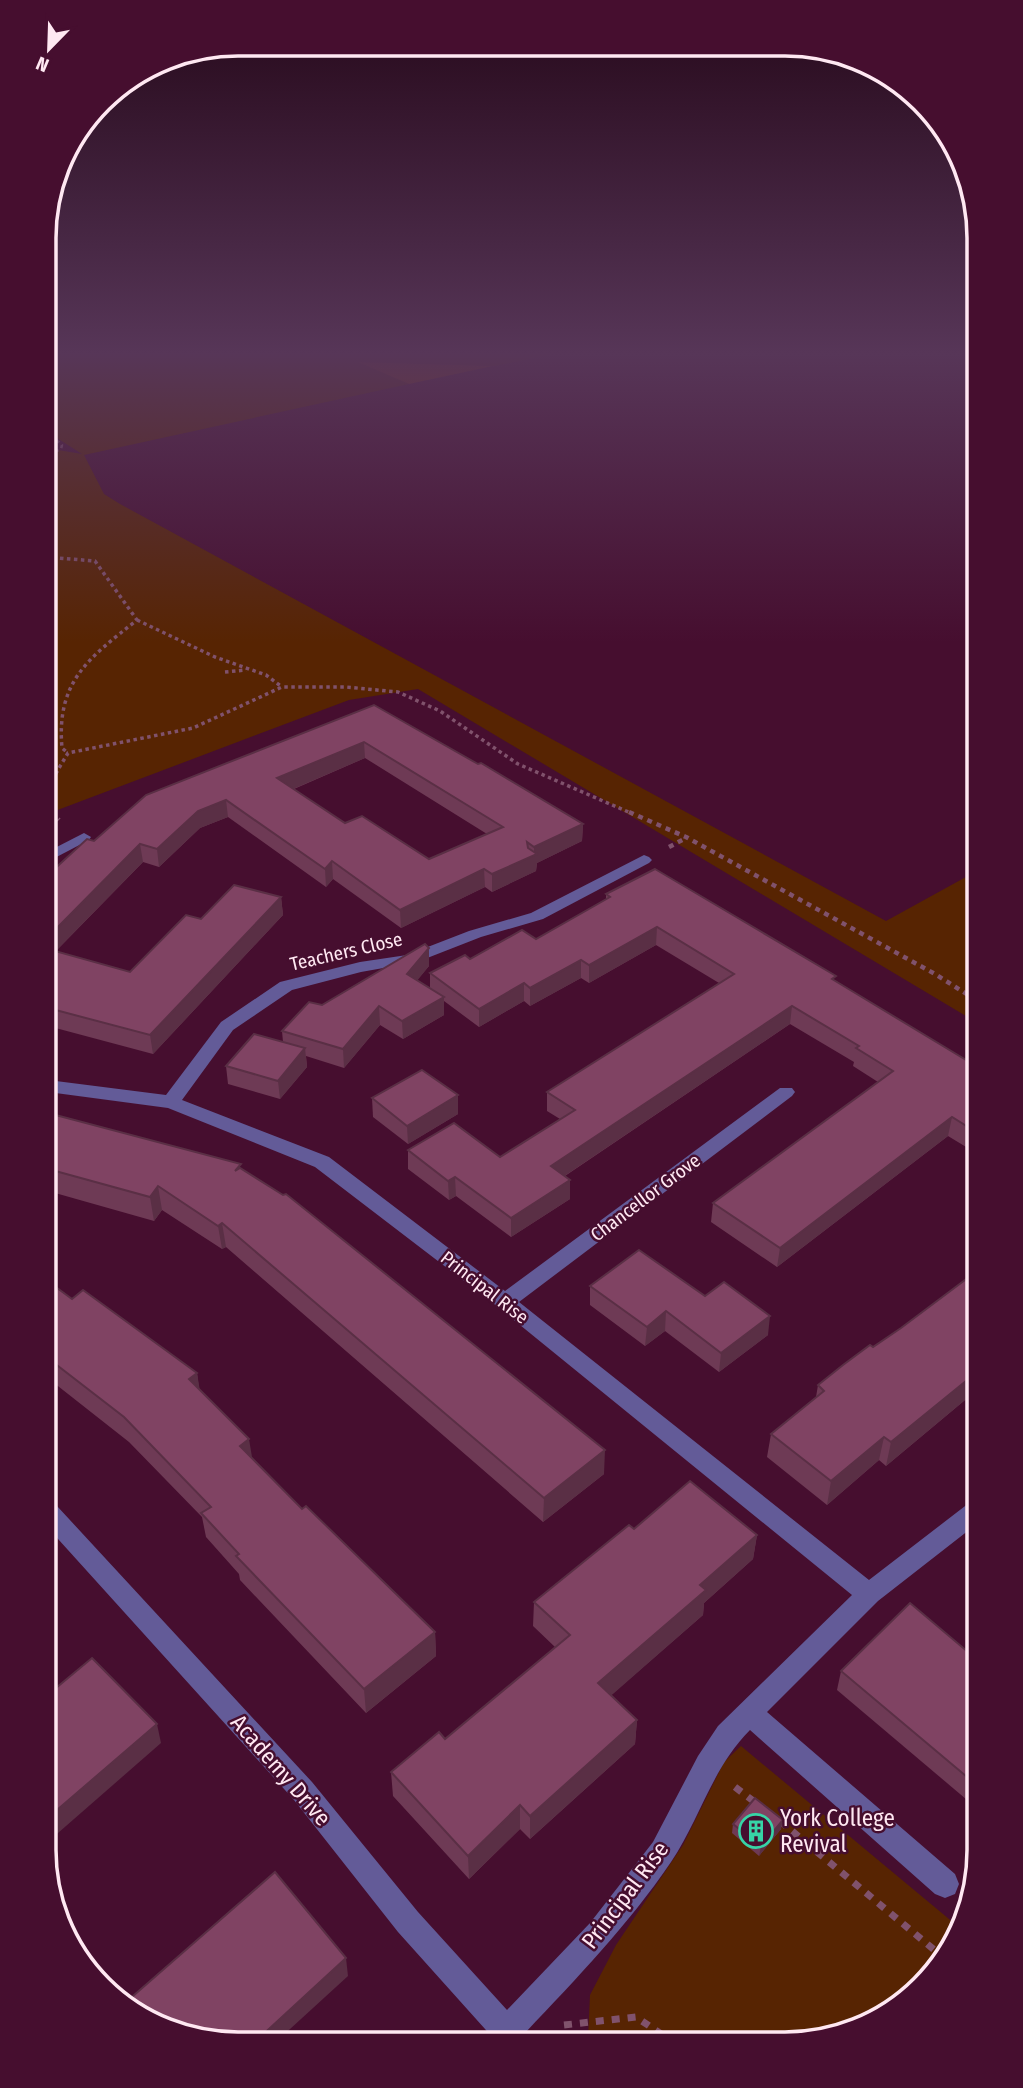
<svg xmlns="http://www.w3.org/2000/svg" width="1023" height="2088" font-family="'Fira Sans Condensed',sans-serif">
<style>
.green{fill:#572402}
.forest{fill:#853900}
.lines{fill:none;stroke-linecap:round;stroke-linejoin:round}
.path-far3{stroke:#80526c;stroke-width:2.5;stroke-dasharray:3.5 3.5;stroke-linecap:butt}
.path-far2{stroke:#80526c;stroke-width:3.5;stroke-dasharray:3.5 3.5;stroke-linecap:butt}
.path-far1{stroke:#80526c;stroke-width:4.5;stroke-dasharray:5 5;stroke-linecap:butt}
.path{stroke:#80526c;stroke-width:7;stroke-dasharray:8 8;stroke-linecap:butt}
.minor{fill:#635b98;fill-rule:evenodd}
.wall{fill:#6e3a55;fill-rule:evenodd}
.shaded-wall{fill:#5a2f45}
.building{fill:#804363;stroke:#5a2f45;stroke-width:2;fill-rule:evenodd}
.labels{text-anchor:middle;stroke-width:5;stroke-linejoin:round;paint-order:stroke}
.street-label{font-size:19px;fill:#ffe8f2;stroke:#460e2f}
.near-street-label{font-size:23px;fill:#ffe8f2;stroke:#460e2f}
.near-poi-label{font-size:23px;fill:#ffe8f2;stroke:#460e2f;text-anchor:start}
.rim{fill:none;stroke:#ffe8f2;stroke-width:3.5}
</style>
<rect width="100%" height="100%" fill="#460e2f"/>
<g class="green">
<polygon points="46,351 566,351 495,366 361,362 409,384 84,455 104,494 120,504 886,921 975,872 976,1022 418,689 349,700 47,814 46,448 82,454 46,431"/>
<polygon points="741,1746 961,1929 931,1978 836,2038 588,2039 590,1995 616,1945 683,1845 724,1762"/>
</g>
<polygon class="forest" points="358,362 493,366 409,384"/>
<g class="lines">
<polyline class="path-far3" points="46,431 62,445 61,449 46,456"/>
<g class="path-far2">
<path d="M46,557L95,561L137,620C89,658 56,681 62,748L68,753"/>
<polyline points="137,620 215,657 266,675 282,687"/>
<polyline points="225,672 246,670"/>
<path d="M53,814C41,792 57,772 68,753L193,728L282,687H346L398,692L440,711L518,764L633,814"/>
</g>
<g class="path-far1">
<polyline points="51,812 59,820"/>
<polyline points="629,812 686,837 935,974 976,1000"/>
<polyline points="669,847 686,838"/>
</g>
<g class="path">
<polyline points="735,1787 756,1803"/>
<polyline points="780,1821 944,1958"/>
<polyline points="564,2025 636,2017 667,2038"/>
</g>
<g class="minor">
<polygon points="84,833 91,837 89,840 47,862 47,852"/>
<path d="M644,855L649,857L652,860L649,863L543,919L481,937L417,962L361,972L292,990L233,1030L182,1100L329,1157L505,1291L780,1088H792L795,1092L792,1096L519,1302L869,1580L969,1503L977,1501L978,1523L878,1601L767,1712L955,1874L959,1884L955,1894L945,1898L935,1894L750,1730C712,1768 700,1819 671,1862C629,1924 577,1978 526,2032L529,2039H494L398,1932L294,1800L49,1529V1503L57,1506L312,1782L418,1912L507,2010L590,1923L653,1842L698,1756L718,1726L852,1595L498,1307L315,1167L168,1108L48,1092V1080L166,1095L221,1022L280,982L360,962L407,955L469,931L531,913Z"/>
</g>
</g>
<g class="wall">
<path d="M374,705L583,824L582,841L537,863L536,871L492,892L485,887L401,928L333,879L326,887L228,817L200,828L159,867L143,862L55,952L130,972L201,919L281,897L283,915L153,1054L48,1026L47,871L49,874L94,841ZM365,758L487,834L429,859L345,823L294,789Z"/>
<polygon points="606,894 836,981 976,1066 976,1153 948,1136 777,1267 711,1222 713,1203 878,1082 853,1066 854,1062 790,1024 565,1176 570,1180 570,1199 511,1237 456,1196 449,1200 408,1169 408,1150 500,1157 560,1119 547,1111 547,1092 719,983 656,945 589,983 581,978 530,1006 524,1001 479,1027 444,1001 444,1015 403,1039 380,1025 344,1068 306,1056 307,1067 280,1099 228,1084 226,1066 283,1042 282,1031 322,1005 429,948 429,966 417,980 430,988 430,973 470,959 536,939 606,899"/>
<polygon points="458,1095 458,1114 408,1144 373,1117 372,1098"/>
<polygon points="48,1113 241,1169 604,1474 543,1522 226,1247 222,1249 162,1210 154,1221 48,1191"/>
<polygon points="977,1271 977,1390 886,1466 879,1460 827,1505 767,1457 771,1434 816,1397 818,1385 901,1328"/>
<polygon points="49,1282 72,1299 197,1373 199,1389 252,1458 302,1509 435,1632 436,1656 366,1713 240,1580 239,1574 206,1537 202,1517 129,1442 49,1379"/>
<polygon points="590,1286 705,1296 768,1335 719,1372 665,1331 645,1346 590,1305"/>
<polygon points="634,1529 757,1535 753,1559 704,1603 703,1615 611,1695 637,1720 635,1744 530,1839 520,1829 469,1879 393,1796 391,1772 445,1739 555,1647 533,1626 534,1602"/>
<polygon points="978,1657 979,1799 973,1805 837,1690 841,1671"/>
<polygon points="733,1824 781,1829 759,1856 732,1833"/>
</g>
<g class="shaded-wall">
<polygon points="364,742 365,758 279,795 277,778"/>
<polygon points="226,800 228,817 200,828 159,867 157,849 198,811"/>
<polygon points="583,824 582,841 537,863 536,871 492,892 492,874 534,855 534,847"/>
<polygon points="140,844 143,862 48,959 48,937"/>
<polygon points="332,861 333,879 326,887 325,869"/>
<polygon points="484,869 485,887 401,928 400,910"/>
<polygon points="281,897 283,915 153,1054 150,1035"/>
<polygon points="657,927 656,945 589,983 589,965"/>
<polygon points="429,948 429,966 408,992 407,974"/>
<polygon points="581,960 581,978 530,1006 530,988"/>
<polygon points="524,983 524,1001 479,1027 479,1009"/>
<polygon points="444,997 444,1015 403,1039 402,1021"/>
<polygon points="379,1006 380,1025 344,1068 343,1049"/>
<polygon points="792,1006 790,1024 551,1185 551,1166"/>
<polygon points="305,1048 307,1067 280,1099 278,1081"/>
<polygon points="458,1095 458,1114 408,1144 407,1126"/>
<polygon points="952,1117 948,1136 777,1267 780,1248"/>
<polygon points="455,1177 456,1196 449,1200 448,1181"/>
<polygon points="570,1180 570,1199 511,1237 511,1218"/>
<polygon points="158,1186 162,1210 154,1221 150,1197"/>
<polygon points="222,1223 226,1247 222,1249 218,1226"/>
<polygon points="666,1311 665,1331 645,1346 647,1327"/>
<polygon points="770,1316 768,1335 719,1372 721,1353"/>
<polygon points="977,1372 977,1390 886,1466 891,1442"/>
<polygon points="197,1373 201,1397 189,1379"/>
<polygon points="884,1437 879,1460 827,1505 831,1481"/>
<polygon points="249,1439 253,1463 240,1446"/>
<polygon points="605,1450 604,1474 543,1522 544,1498"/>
<polygon points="757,1535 753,1559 704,1603 703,1615 597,1708 598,1683 700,1585"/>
<polygon points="435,1632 436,1656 366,1713 364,1689"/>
<polygon points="637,1720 635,1744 530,1839 530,1816"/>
<polygon points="157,1724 161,1743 50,1840 50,1816"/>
<polygon points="979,1787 979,1799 973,1805"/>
<polygon points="520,1805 520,1829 469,1879 468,1856"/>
<polygon points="783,1820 781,1829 759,1856 761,1846"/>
<polygon points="346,1958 348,1976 278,2040 257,2040"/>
</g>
<g class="building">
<path d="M374,705L478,764L481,763L583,824L534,847L527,842L528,848L537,854L492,874L484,869L400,910L332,861L325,869L226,800L198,811L157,849L140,844L48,937L47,871L49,874L87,839L94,841L146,795ZM364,742L503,827L429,859L362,816L345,823L277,778Z"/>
<polygon points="655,869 836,976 832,979 976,1066 976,1132 952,1117 780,1248 713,1203 893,1071 856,1048 859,1046 792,1006 551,1166 570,1180 511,1218 455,1177 448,1181 408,1150 454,1123 500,1157 575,1110 547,1092 734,974 657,927 589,965 581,960 530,988 524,983 479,1009 430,973 465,955 470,959 522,930 536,939 610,897 606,894"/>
<polygon points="234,885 281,897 150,1035 48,1008 48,949 130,972 186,915 201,919"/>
<polygon points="425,944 429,948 407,974 444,997 402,1021 379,1006 343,1049 282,1031 309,1002 322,1005"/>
<polygon points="254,1034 305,1048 278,1081 226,1066"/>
<polygon points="422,1070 458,1095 407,1126 372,1098"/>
<polygon points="48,1113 241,1164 235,1171 240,1168 283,1195 286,1194 605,1450 544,1498 222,1223 218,1226 158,1186 150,1197 48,1169"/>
<polygon points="639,1250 705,1296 724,1282 770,1316 721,1353 666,1311 647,1327 590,1286"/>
<polygon points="977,1271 977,1372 891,1442 884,1437 831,1481 771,1434 824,1391 818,1385 843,1365 870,1345 873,1347 901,1328"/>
<polygon points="49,1282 72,1299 83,1290 197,1373 189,1379 249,1439 240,1446 302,1509 306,1506 435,1632 364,1689 236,1556 239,1554 201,1513 211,1507 124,1417 49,1359"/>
<polygon points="690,1481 757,1535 700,1585 706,1590 598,1683 637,1720 530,1816 520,1805 468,1856 391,1772 439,1732 445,1739 570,1635 534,1602 629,1525 634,1529"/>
<polygon points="910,1603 975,1658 977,1656 978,1657 979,1787 841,1671"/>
<polygon points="92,1658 157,1724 50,1816 50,1693"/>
<polygon points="755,1798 783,1820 761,1846 733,1824"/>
<polygon points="275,1872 346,1958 257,2040 201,2041 125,2003"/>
</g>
<linearGradient id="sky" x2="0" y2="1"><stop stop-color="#26081a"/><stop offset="0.55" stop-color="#573658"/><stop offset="1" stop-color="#573658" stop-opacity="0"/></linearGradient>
<rect width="1023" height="643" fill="url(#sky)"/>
<defs>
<g id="building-ring" transform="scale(1.75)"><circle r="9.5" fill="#460e2f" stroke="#37d4a6" stroke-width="1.5"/><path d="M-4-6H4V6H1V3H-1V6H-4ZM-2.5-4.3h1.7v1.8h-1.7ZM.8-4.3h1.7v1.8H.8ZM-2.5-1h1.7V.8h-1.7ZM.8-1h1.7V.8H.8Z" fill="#37d4a6"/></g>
</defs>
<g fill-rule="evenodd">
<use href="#building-ring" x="756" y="1831"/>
</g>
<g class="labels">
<g class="street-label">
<text transform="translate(346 951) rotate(-13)" y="7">Teachers Close</text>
<text transform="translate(645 1197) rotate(-37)" y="7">Chancellor Grove</text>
<text transform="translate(485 1287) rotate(38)" y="7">Principal Rise</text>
</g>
<g class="near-street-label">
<text transform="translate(281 1770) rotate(49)" y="8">Academy Drive</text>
<text transform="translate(625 1895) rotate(-53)" y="8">Principal Rise</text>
</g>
<g class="near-poi-label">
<text x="780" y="1826">York College<tspan x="780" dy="26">Revival</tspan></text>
</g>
</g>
<path d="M0 0H1023V2088H0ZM238 56H785A182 182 0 0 1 967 238V1850A182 182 0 0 1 785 2032H238A182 182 0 0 1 56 1850V238A182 182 0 0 1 238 56Z" fill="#460e2f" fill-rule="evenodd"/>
<path class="rim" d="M238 56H785A182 182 0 0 1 967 238V1850A182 182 0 0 1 785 2032H238A182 182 0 0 1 56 1850V238A182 182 0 0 1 238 56Z"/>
<g transform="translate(49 49) rotate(203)" stroke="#460e2f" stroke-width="5" paint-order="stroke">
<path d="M0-5L12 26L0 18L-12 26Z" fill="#ffe8f2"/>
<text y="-10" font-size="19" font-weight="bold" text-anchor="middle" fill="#ffe8f2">N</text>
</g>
</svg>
